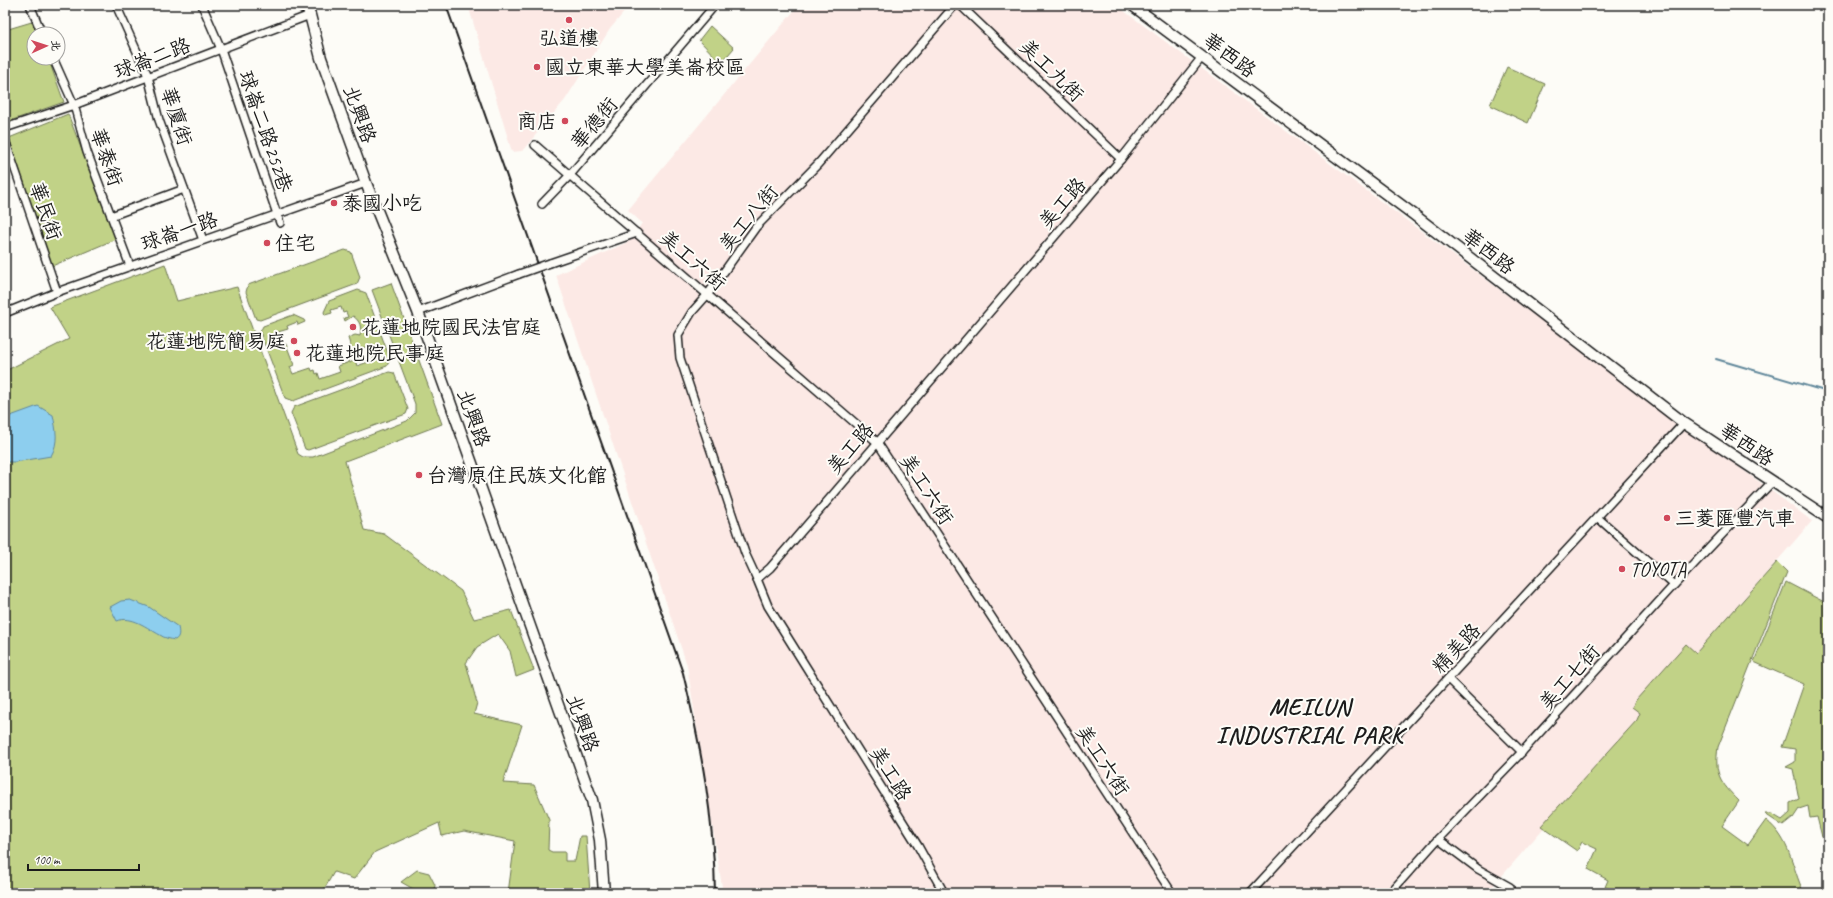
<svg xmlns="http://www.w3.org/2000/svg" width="1833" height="898" font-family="Caveat,'LXGW WenKai TC',sans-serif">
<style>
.built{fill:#fce9e5}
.green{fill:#c1d287;stroke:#6e7752}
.water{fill:#8dceee;stroke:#60879a}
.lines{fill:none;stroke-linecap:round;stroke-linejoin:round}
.stream{stroke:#60879a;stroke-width:2}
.street-casing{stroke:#1c1c1c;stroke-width:10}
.secondary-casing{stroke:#1c1c1c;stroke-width:13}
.street{stroke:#fdfcf7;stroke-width:7}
.secondary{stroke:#fdfcf7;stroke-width:10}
.rail{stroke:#1c1c1c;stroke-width:2}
.street-bridge-casing{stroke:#1c1c1c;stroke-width:10;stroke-linecap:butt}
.street-bridge{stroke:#fdfcf7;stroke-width:7}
.poi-dot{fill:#d1495b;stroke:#fdfcf7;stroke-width:1.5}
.labels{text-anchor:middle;stroke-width:4;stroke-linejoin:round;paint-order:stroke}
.poi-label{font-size:20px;fill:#1c1c1c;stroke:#fdfcf7;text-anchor:start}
.street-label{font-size:20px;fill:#1c1c1c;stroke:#fdfcf7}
.district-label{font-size:24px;font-weight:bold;letter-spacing:1px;fill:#1c1c1c;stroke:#fdfcf7}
</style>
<rect width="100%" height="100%" fill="#fdfcf7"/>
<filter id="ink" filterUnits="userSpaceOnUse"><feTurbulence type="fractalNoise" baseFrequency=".025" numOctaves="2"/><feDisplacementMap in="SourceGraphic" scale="8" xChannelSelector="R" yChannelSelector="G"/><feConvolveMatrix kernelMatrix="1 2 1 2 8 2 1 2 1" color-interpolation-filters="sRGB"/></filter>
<g filter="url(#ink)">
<g class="built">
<polygon points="468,5 630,5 610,29 565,100 522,151 512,152"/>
<polygon points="799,5 1116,5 1812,521 1487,893 723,893 687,665 556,275 630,241 642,223 628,210"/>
</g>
<g class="green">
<polygon points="35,21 40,34 34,34 34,58 48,58 64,102 7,122 5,117 5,30"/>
<polygon points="710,26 734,48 721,63 699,40"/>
<polygon points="1507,67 1545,84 1528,123 1490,105"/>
<polygon points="68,114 116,239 52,266 9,138"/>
<polygon points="345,250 351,252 360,277 357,284 260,320 256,319 246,292 248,285"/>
<polygon points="165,264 177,301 237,287 298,454 303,457 313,457 407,421 415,413 415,404 372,290 391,283 442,424 345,461 364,530 384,534 461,591 474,619 511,610 534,670 516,677 510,651 498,634 477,647 466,663 477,703 474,714 522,725 503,783 534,785 549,820 548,850 552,852 565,852 565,861 575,861 580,836 586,836 590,893 508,893 515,841 464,831 442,836 439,823 375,852 354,879 334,872 322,893 5,893 5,371 69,339 50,307"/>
<path d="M358,290L366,293L390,359L387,366L293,401L285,398L260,332L263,326L293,315L304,320L305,322L298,325L297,322L287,326L288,329L278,332L282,345L286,344L294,365L290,367L293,374L311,368L312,371L315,370L316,374L318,373L320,379L340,372L338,366L347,363L349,360L350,363L355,360L357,366L374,360L369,346L352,351L348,338L355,335L360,336C362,327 360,321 353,316L345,321L344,318L348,317L346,312L343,313L341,307L331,310L332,313L325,315L324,312L329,301Z"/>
<polygon points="389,372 394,373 408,409 406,414 308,450 305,449 291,413 294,407"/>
<path d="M1777,562L1787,572L1718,747C1714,774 1720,782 1739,801L1722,826L1748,845L1766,820C1791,840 1791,866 1804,893H1620L1605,887L1608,880L1588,869L1597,849L1582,842L1577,851L1541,826L1637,720L1640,713L1632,707L1636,700L1686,644L1696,653Z"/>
<polygon points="1786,582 1828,604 1828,849 1827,844 1824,845 1817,817 1810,818 1808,806 1799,809 1793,818 1783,826 1765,814 1772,814 1782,820 1790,813 1790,803 1799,799 1793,769 1786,767 1795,762 1795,749 1782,747 1804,684 1754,662"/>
<polygon points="417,870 429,873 435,885 434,893 414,893 415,890 401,882"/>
</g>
<g class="water">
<path d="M38,406L53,415C56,430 59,442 51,456L15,462H6L5,418Z"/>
<path d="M130,600L149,607L178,627C179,632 180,637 175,640C170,639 164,638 160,635C147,628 132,615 117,621L110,607L121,601Z"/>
</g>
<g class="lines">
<g class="stream">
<polyline points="312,9 322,5"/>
<polyline points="1716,359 1828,392"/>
</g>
<g class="street-casing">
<g id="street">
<polyline points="30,5 42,34"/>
<polyline points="116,5 148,76 159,120 203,240"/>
<polyline points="202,5 221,49 280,223"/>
<polyline points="960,5 1121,159"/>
<polyline points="53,58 74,105 87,152 130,266"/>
<polyline points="5,128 74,105 310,15"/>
<polyline points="5,140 57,292"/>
<polyline points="535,145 877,442 1172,893"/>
<polyline points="542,204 570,175 715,5"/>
<polyline points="111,216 184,189"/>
<polyline points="550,263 637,233"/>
<polyline points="418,312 519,274"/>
<polyline points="5,313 57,292 366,183"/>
<polyline points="1597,517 1674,585"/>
<polyline points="757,579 745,553 680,358 678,335 692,312 708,294 756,227 818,164 955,5"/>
<polyline points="1448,679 1522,752"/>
<polyline points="1438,839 1478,869 1510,887"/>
<polyline points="944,893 918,846 768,606 757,579 770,568 1121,159 1202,57"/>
<polyline points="1250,893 1684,423"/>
<polyline points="1390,893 1438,839 1522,752 1674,585 1772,482"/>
</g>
</g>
<g class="secondary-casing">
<g id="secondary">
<polyline points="306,5 310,15 321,58 366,183 418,312 592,800 600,840 604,893"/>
<polyline points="1132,5 1413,214 1684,423 1828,518"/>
</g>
</g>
<use href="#street" class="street"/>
<use href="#secondary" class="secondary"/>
<path class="rail" d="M446,5L683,673C701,747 714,816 715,893"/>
<g class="street-bridge-casing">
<polyline id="street-bridge" points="519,274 550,263"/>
</g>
<use href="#street-bridge" class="street-bridge"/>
</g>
</g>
<g class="poi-dot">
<circle cx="569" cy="20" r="4"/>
<circle cx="537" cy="67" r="4"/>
<circle cx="565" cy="121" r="4"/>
<circle cx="334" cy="203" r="4"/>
<circle cx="267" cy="243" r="4"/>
<circle cx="353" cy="327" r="4"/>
<circle cx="294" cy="341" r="4"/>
<circle cx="297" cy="353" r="4"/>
<circle cx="419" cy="475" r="4"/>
<circle cx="1667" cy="518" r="4"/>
<circle cx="1622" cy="569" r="4"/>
</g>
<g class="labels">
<g class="poi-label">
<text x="569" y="45" text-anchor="middle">弘道樓</text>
<text x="545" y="74">國立東華大學美崙校區</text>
<text x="557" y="128" text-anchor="end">商店</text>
<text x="342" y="210">泰國小吃</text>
<text x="275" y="250">住宅</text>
<text x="361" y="334">花蓮地院國民法官庭</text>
<text x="286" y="348" text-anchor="end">花蓮地院簡易庭</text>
<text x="305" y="360">花蓮地院民事庭</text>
<text x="427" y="482">台灣原住民族文化館</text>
<text x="1675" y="525">三菱匯豐汽車</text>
<text x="1630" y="576">TOYOTA</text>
</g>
<g class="street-label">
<text transform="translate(1230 55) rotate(37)" y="7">華西路</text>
<text transform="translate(152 58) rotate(-21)" y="7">球崙二路</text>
<text transform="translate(1052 70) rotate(44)" y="7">美工九街</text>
<text transform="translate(360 114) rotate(70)" y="7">北興路</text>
<text transform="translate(177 116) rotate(72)" y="7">華廈街</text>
<text transform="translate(594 123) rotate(-50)" y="7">華德街</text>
<text transform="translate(266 131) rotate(71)" y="7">球崙二路252巷</text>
<text transform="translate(107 157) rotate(71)" y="7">華泰街</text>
<text transform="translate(1062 203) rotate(-49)" y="7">美工路</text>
<text transform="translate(46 211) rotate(71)" y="7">華民街</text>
<text transform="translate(748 218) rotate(-50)" y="7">美工八街</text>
<text transform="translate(179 231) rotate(-19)" y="7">球崙一路</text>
<text transform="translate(1489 251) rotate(38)" y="7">華西路</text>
<text transform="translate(693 260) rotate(41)" y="7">美工六街</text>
<text transform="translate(474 418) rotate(70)" y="7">北興路</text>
<text transform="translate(1747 444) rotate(34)" y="7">華西路</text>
<text transform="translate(850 448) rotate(-49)" y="7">美工路</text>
<text transform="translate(927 489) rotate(57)" y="7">美工六街</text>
<text transform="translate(1456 648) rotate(-47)" y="7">精美路</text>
<text transform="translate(1569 677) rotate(-48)" y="7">美工七街</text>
<text transform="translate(583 723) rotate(70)" y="7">北興路</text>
<text transform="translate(1103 760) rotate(57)" y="7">美工六街</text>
<text transform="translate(891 773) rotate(58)" y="7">美工路</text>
</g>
<g class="district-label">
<text x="1310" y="715">MEILUN<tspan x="1310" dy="28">INDUSTRIAL PARK</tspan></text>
</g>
</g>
<rect width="1833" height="898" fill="none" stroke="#fdfcf7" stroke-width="20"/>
<rect x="10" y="10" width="1813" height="878" fill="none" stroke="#1c1c1c" stroke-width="1.5" filter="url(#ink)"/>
<g transform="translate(46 46) rotate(87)"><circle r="19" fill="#fdfcf7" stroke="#a3a29f"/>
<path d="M0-3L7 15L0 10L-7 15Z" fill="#d1495b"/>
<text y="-6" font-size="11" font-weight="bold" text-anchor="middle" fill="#1c1c1c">北</text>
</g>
<path d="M28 864v6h111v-6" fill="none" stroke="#1c1c1c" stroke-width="2"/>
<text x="34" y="864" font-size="12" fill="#1c1c1c" stroke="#fdfcf7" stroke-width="3" paint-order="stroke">100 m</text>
</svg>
